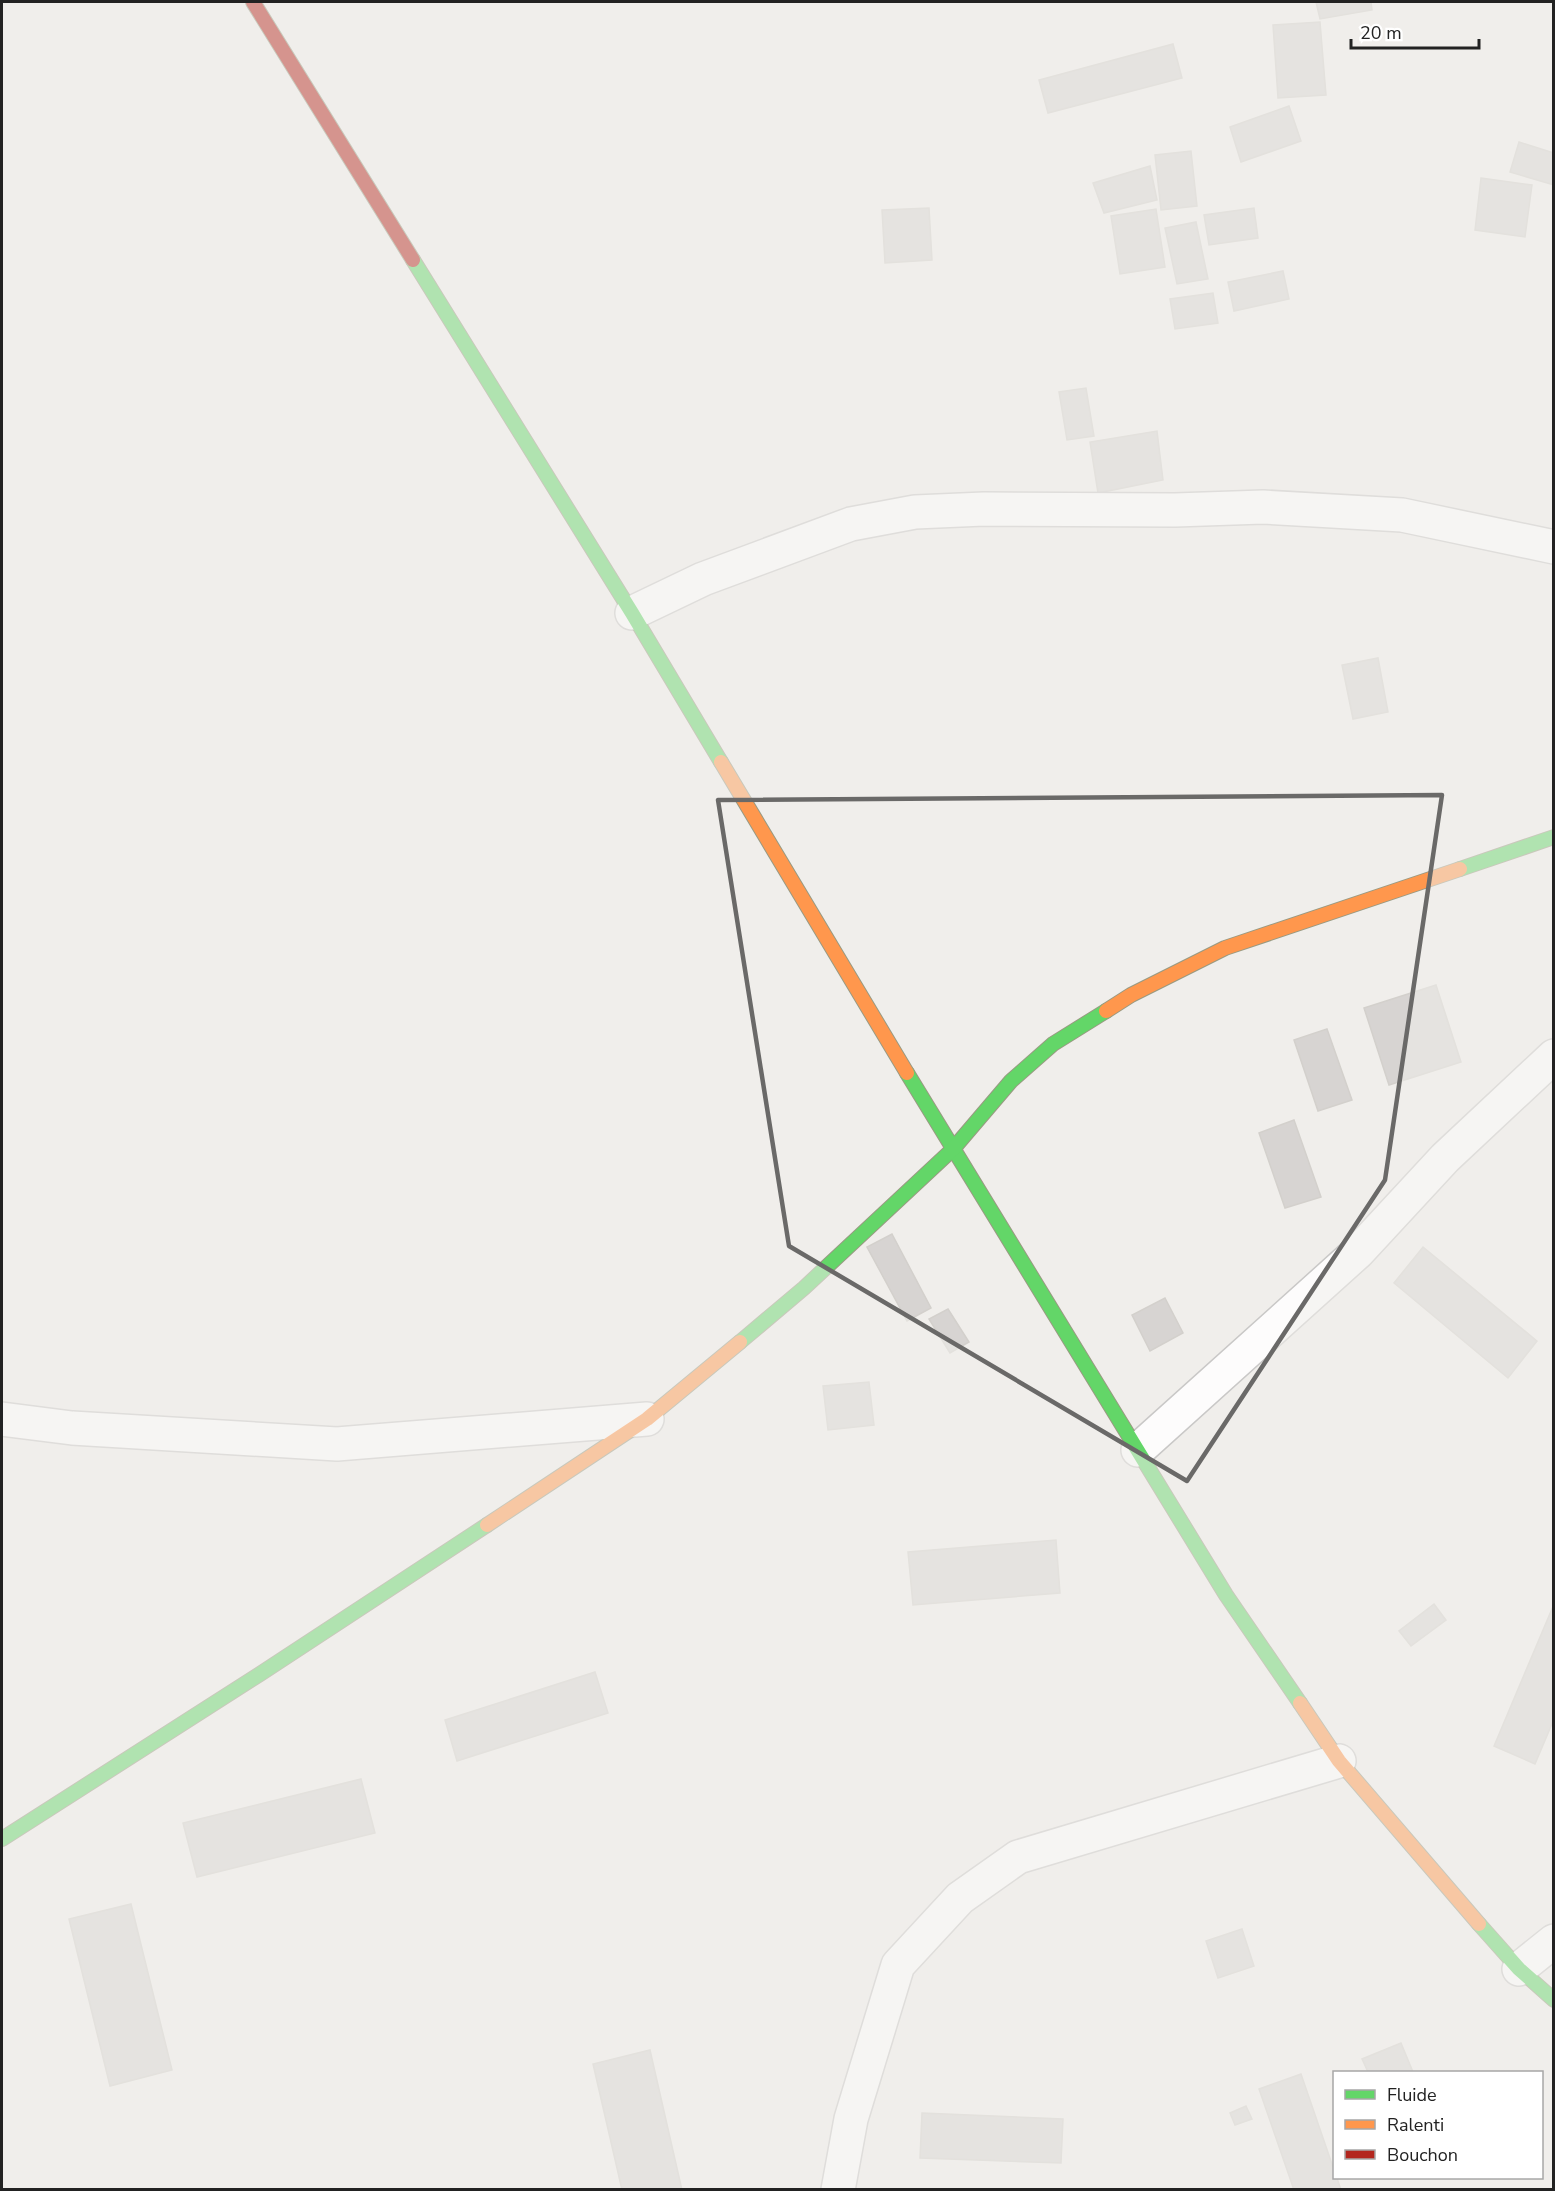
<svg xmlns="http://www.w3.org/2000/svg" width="1555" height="2191" font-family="'Nunito Sans',sans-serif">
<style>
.building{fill:#d7d4d2;stroke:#d3d0cc;stroke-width:1.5}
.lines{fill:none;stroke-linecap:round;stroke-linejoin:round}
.street-casing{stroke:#c9c8c7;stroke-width:36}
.fast-casing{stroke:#999a82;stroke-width:16}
.slow-casing{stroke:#999a82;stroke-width:16}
.jam-casing{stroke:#999a82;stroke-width:16}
.street{stroke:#fdfcfc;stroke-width:33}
.fast{stroke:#63d668;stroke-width:14}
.slow{stroke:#ff974d;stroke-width:14}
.jam{stroke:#b3261e;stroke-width:14}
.marked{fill:none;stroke:#6a6968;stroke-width:4.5;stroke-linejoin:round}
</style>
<rect width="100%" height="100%" fill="#f0eeeb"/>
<g class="building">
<polygon points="1316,2 1371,2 1372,10 1320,19"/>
<polygon points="1320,22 1326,95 1278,98 1273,25"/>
<polygon points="1173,44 1182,78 1048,113 1039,80"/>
<polygon points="1289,106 1301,141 1241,162 1230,127"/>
<polygon points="1519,142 1554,153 1554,185 1510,172"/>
<polygon points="1191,151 1197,206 1161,210 1155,155"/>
<polygon points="1150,166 1157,200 1104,213 1093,183"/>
<polygon points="1481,178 1532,185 1525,237 1475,230"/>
<polygon points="929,208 932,260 885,263 882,210"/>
<polygon points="1254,208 1258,238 1209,245 1204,215"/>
<polygon points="1156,209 1165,267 1120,274 1111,216"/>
<polygon points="1196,222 1208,279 1177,284 1165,228"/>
<polygon points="1283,271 1289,299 1234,311 1228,282"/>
<polygon points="1213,293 1218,323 1175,329 1170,299"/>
<polygon points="1086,388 1094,436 1067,440 1059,392"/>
<polygon points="1157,431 1163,480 1098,493 1090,442"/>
<polygon points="1378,658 1388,712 1353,719 1342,665"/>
<polygon points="1436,985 1461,1062 1389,1085 1364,1008"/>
<polygon points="1327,1029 1352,1100 1318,1111 1294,1040"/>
<polygon points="1294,1120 1321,1197 1285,1208 1259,1133"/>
<polygon points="892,1234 931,1308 907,1321 867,1247"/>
<polygon points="1423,1247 1537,1341 1508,1378 1394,1283"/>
<polygon points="1165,1298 1183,1333 1150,1351 1132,1315"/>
<polygon points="948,1309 969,1342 950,1353 929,1319"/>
<polygon points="869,1382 874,1425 828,1430 823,1386"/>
<polygon points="1056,1540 1060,1593 913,1605 908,1552"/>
<polygon points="1434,1604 1446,1620 1411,1646 1399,1631"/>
<polygon points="1554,1604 1554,1719 1535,1764 1494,1746"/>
<polygon points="595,1672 608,1713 457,1761 445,1720"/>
<polygon points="361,1779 375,1833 197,1877 183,1823"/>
<polygon points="131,1904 172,2070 110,2086 69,1919"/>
<polygon points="1242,1929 1254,1966 1218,1978 1206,1941"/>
<polygon points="1401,2043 1413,2072 1368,2072 1362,2059"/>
<polygon points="650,2050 682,2190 622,2190 593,2064"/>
<polygon points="1301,2074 1334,2170 1334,2178 1337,2178 1341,2190 1294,2190 1259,2089"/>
<polygon points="1246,2106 1252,2119 1235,2125 1230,2113"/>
<polygon points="922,2113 1063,2119 1061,2163 920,2158"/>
</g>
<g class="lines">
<g class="street-casing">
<g id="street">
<polyline points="632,613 703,579 851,524 915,512 984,509 1175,510 1263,507 1402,515 1554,547"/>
<polyline points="2,1419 72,1428 337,1444 647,1419"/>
<polyline points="1138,1450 1358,1252 1445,1158 1554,1056"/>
<polyline points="1519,1969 1554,1941"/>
<polyline points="838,2190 851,2119 898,1965 960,1898 1018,1857 1339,1761"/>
</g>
</g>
<g class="fast-casing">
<g id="fast">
<polyline points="413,260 632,613 721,762"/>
<polyline points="1460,869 1554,837"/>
<polyline points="907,1073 1226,1595 1300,1703"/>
<polyline points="740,1342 804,1288 953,1149 1011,1081 1053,1044 1106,1011"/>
<polyline points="2,1839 260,1674 487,1525"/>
<polyline points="1479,1924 1519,1969 1554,2000"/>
</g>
</g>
<g class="slow-casing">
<g id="slow">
<polyline points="721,762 907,1073"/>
<polyline points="1106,1011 1131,995 1225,948 1460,869"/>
<polyline points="487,1525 647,1419 740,1342"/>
<polyline points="1300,1703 1339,1761 1479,1924"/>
</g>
</g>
<g class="jam-casing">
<polyline id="jam" points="253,2 413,260"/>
</g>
<use href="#street" class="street"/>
<use href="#fast" class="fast"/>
<use href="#slow" class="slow"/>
<use href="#jam" class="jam"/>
</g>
<path d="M0 0H1555V2191H0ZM1442,795L1385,1180L1187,1481L789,1246L718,800Z" fill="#f0eeeb" fill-opacity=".55" fill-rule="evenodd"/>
<path class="marked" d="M1442,795L1385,1180L1187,1481L789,1246L718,800Z"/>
<rect width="1555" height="2191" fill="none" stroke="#222222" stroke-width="6"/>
<rect x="1333" y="2071" width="210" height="108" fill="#ffffff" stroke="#a7a7a7" stroke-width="1.5"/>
<rect x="1345" y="2090" width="30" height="9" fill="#63d668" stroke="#a7a7a7" stroke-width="1.5"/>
<text x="1387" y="2101" font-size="18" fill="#222222">Fluide</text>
<rect x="1345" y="2120" width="30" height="9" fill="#ff974d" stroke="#a7a7a7" stroke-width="1.5"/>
<text x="1387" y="2131" font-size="18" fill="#222222">Ralenti</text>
<rect x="1345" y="2150" width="30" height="9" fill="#b3261e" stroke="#a7a7a7" stroke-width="1.5"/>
<text x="1387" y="2161" font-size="18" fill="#222222">Bouchon</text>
<path d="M1351 39v9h128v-9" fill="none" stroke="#222222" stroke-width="3"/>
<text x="1360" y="39" font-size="18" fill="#222222" stroke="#ffffff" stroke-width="4.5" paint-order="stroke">20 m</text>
</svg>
